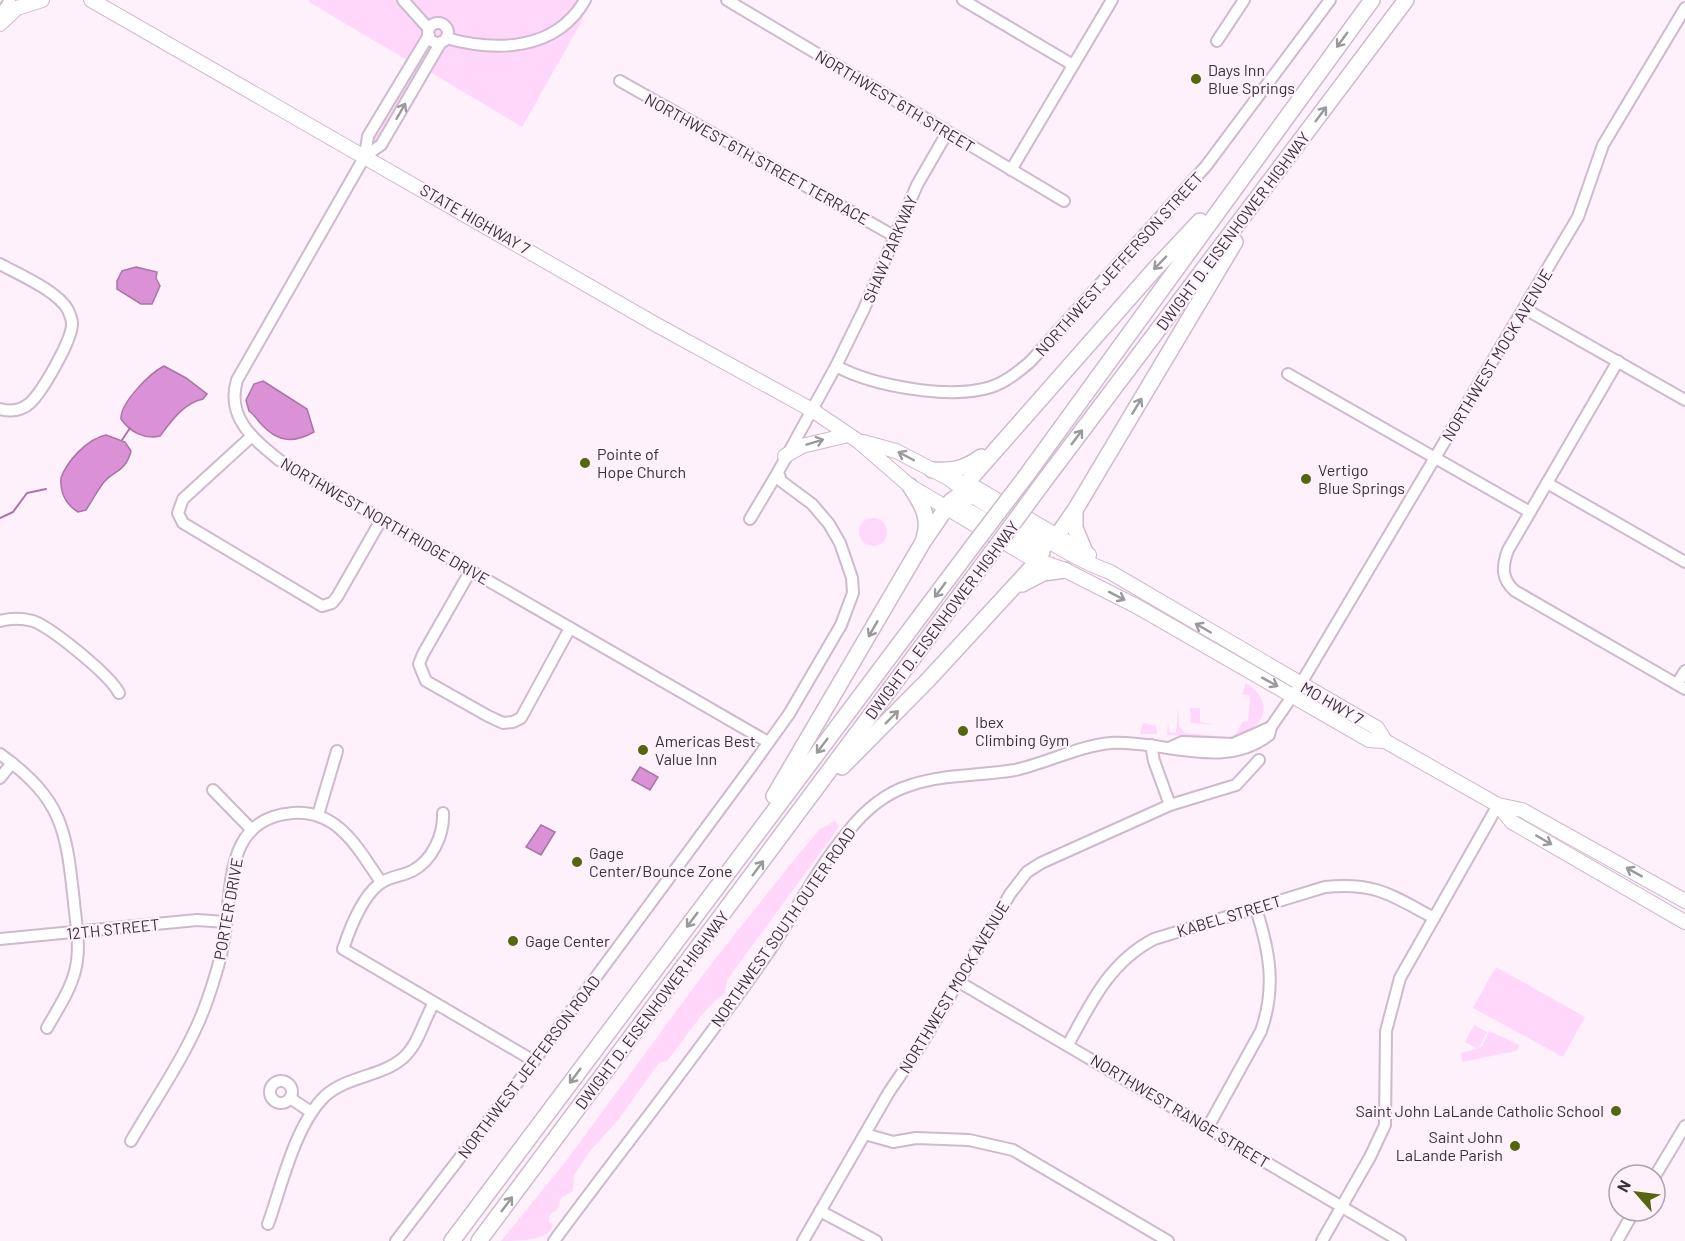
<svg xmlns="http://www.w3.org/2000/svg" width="1685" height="1241" font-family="Barlow,sans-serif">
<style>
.green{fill:#ffd7fb}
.water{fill:#db91d6;stroke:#aa74a7;stroke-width:1.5}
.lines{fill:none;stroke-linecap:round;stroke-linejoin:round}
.stream{stroke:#aa74a7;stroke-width:2}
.minor-casing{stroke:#cebacc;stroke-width:14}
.major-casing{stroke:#cebacc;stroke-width:16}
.highway-casing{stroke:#cebacc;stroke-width:18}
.minor{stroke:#fff;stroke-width:10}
.major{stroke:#fff;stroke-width:14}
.highway{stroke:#fff;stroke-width:15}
.highway-bridge-casing{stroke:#cebacc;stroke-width:18;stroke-linecap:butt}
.highway-bridge{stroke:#fff;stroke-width:15}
.oneway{stroke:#9c989c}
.poi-dot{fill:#56660e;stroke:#fef1fc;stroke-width:2}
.labels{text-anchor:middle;stroke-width:4.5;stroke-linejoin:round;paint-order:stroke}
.poi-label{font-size:16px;fill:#383138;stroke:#fef1fc;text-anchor:start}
.street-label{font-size:16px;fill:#383138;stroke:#fef1fc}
</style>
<rect width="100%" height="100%" fill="#fef1fc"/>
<g class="green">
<polygon points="310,0 585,0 581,6 583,19 522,127 425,69 384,149 368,140 412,63 309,2"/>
<circle cx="873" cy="532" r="14"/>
<path d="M1246,683C1281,706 1259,735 1224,738L1167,735L1168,722L1169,732L1176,733L1178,707L1179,726L1185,733L1228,737L1236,734L1242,722L1248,721L1250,696L1242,694Z"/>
<polygon points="1190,708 1200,708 1200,722 1216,725 1191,723"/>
<polygon points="1143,723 1156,726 1157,734 1140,734"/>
<path d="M835,821L839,826L834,834L727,980L725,993C700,1011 687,1037 667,1061L659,1063L618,1120L590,1151L574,1175L573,1191L561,1198L557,1210L550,1214L549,1222L553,1225C550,1241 517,1241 501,1241L566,1161L708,968L793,861L820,829Z"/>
<polygon points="1496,967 1585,1017 1563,1057 1473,1008"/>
<polygon points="1474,1025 1487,1032 1478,1049 1465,1042"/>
<polygon points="1489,1031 1520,1045 1516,1051 1462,1062 1461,1053 1482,1047"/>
</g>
<g class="water">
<polygon points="136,267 157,272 156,278 160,286 152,304 141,304 117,289 117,281 122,271"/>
<path d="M164,366L186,378L207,394L203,399C184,403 172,420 160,436C145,440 130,432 121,419C120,403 150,373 164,366Z"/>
<path d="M263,381L307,409L314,432C294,443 279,443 262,425C257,420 255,415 249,411L246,400L254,384Z"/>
<path d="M106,435L125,442L131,451C126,471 115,470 104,482C97,491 92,501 86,510L78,512C65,504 60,493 61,478C67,461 87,439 106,435Z"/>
<polygon points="640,767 658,777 650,790 632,780"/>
<polygon points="541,825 555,832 541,855 526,847"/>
</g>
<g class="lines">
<g class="stream">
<polyline points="122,440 130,428"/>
<polyline points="0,518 13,512 27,493 46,489"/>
</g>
<g class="minor-casing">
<g id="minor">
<polyline points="403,0 429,29"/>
<polyline points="727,0 1064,201"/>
<polyline points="963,0 1073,65"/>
<polyline points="0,16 10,0"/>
<circle cx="438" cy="33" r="10"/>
<path d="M429,35L368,136L365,156L237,380C226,417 252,438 279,460L768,742"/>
<path d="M446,38C496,52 556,51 585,0"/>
<polyline points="1217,41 1244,0"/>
<polyline points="620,81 894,236"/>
<polyline points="365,156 381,145 441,42"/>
<polyline points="1011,170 1112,0"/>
<path d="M0,264C18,274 58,291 68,310C69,313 72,319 72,323C73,339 42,392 30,403C21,411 11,412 0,409"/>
<polyline points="1527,306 1532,313 1685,400"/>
<path d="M1618,361L1508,550C1502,566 1501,579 1515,591L1685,689"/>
<path d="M836,366C873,386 950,400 991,387C1006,382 1018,372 1030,362L1206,166L1330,0"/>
<polyline points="1288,374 1530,512"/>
<polyline points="252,436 183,499 178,513 183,523 322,606 332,603 337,597 381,520"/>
<polyline points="1547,483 1685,562"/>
<polyline points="750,519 778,472"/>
<polyline points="471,570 423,654 419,664 426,681 488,716 503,723 513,722 521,718 570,628"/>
<path d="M0,621C11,618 21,618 33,621C52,628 110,675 119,693"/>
<polyline points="1677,684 1685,671"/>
<polyline points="1151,745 1154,761 1170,805"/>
<polyline points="1171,747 1182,742 1233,744 1271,727"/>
<path d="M0,754C63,800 66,829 74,902C76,924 81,949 75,971C70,991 57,1010 47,1028"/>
<polyline points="0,778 12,763"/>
<polyline points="213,790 252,830"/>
<path d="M443,813C444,835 432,861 412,871C400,877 388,876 378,885C361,899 350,928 343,949L534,1061"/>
<polyline points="318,815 337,751"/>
<polyline points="0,939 197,920 226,922"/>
<polyline points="959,982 1400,1241"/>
<path d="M1068,1045C1091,1002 1110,962 1154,939L1325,887C1376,882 1391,895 1434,918"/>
<circle cx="281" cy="1092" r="11"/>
<polyline points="290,1098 311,1112"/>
<path d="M1208,1127L1261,1031C1276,988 1270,952 1256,909"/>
<polyline points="865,1134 893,1142 916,1138 969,1140 1013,1150 1168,1241"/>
<path d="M131,1141C157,1096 190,1050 207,1001C214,981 221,960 224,939C233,889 223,818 293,813C339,810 358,849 381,882"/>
<polyline points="1655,1176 1685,1126"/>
<polyline points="820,1211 876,1241"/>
<path d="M268,1224C282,1185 295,1125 325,1096C347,1076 381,1077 403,1058C419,1044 423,1021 434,1003"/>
<polyline points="396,1241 534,1061 751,767 789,714 841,625 853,593 852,578 840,543 829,524 812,504 781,481 778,472 836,366 864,309 917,185 947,133"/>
<path d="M554,1241C625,1145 700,1051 768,953C795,913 816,870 847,833C863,812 885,793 911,785C944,774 980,776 1015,770C1047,763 1078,746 1111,743C1163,740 1223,771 1269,735L1271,727L1300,685L1578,217L1603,145L1685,8"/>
<polyline points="803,1241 889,1092 921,1045 1010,894 1027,872 1041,863 1170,805 1236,785 1259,760"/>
<polyline points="1322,1241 1370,1157 1385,1125 1386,1031 1400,978 1498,805"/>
<polyline points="1617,1241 1634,1211"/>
</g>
</g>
<g class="major-casing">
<g id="major">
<polyline points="91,0 655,324 812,410 858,441 910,486 1029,557 1065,570 1138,607 1369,740 1385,741 1498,805 1522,810 1685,901"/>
<polyline points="0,24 17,8 42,0"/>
<polyline points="863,442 896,451 950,479 973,486 1089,555"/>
<polyline points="785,456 802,446 848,435"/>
<path d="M950,479C974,499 1001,513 1028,529C1055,545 1080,561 1110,572L1377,728L1385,741"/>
<polyline points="954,503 1037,549"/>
<polyline points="1498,805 1512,822 1685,922"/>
</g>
</g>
<g class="highway-casing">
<g id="highway">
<path d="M932,470C953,471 965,469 981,457"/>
<polyline points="1026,476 1372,0"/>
<polyline points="1042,484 1406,0"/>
<path d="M910,486C921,503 931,517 924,538"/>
<polyline points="964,508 963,490 971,478 1154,270 1200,221"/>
<polyline points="1075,510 1075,528 1085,552"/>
<polyline points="1027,544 1052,543 1075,510 1235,242"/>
<polyline points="1022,584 1043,573 1065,570"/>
<polyline points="842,767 929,679 1033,566 1042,552 1042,538"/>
<polyline points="774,796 923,542 951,501 958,496 971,496"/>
<polyline points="452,1241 975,543"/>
<polyline points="479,1241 992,552"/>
</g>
</g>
<use href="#minor" class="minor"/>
<use href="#major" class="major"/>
<use href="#highway" class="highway"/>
<g class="highway-bridge-casing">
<g id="highway-bridge">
<polyline points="975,543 1026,476"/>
<polyline points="992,552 1042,484"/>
</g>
</g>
<use href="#highway-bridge" class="highway-bridge"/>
</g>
<defs><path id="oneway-shaft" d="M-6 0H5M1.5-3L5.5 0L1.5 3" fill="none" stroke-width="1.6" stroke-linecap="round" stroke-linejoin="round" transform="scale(1.5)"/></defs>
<g class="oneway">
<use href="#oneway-shaft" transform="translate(1342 40) rotate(126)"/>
<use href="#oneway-shaft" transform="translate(401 111) rotate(-60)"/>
<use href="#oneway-shaft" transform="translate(1321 114) rotate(-53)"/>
<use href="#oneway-shaft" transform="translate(1160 263) rotate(134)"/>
<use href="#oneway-shaft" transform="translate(1137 406) rotate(-59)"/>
<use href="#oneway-shaft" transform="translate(1077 437) rotate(-53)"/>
<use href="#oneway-shaft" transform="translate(815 442) rotate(-17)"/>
<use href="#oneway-shaft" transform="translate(906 456) rotate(-152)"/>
<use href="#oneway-shaft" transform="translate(940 590) rotate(127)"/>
<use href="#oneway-shaft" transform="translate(1117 596) rotate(27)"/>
<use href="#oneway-shaft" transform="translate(1203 628) rotate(-150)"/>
<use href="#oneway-shaft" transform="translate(873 629) rotate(120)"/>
<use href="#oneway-shaft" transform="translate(1270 682) rotate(29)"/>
<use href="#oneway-shaft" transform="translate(892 717) rotate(-45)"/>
<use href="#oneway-shaft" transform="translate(822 746) rotate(127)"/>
<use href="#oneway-shaft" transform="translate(1544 840) rotate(30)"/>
<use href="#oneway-shaft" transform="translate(758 868) rotate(-53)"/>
<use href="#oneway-shaft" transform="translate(1634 872) rotate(-151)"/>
<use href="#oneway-shaft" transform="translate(692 920) rotate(127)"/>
<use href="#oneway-shaft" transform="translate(575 1076) rotate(127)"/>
<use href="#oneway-shaft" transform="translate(507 1204) rotate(-53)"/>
</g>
<g class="poi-dot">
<circle cx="1196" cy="79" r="6"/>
<circle cx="585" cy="463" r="6"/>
<circle cx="1306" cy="479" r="6"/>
<circle cx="963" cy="731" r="6"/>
<circle cx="643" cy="750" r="6"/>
<circle cx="577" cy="862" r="6"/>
<circle cx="513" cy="941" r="6"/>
<circle cx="1616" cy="1111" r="6"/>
<circle cx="1515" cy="1146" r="6"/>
</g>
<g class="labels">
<g class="poi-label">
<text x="1208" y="76">Days Inn<tspan x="1208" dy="18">Blue Springs</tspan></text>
<text x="597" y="460">Pointe of<tspan x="597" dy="18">Hope Church</tspan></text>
<text x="1318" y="476">Vertigo<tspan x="1318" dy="18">Blue Springs</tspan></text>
<text x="975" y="728">Ibex<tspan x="975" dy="18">Climbing Gym</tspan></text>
<text x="655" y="747">Americas Best<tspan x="655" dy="18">Value Inn</tspan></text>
<text x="589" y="859">Gage<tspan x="589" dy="18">Center/Bounce Zone</tspan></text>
<text x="525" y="947">Gage Center</text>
<text x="1604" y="1117" text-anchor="end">Saint John LaLande Catholic School</text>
<text x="1503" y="1143" text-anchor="end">Saint John<tspan x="1503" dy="18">LaLande Parish</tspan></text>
</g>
<g class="street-label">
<text transform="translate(895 101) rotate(31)" y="6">NORTHWEST 6TH STREET</text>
<text transform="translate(757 159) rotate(29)" y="6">NORTHWEST 6TH STREET TERRACE</text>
<text transform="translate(475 219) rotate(30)" y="6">STATE HIGHWAY 7</text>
<text transform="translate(1233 231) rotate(-53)" y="6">DWIGHT D. EISENHOWER HIGHWAY</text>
<text transform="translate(890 249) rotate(-67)" y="6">SHAW PARKWAY</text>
<text transform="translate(1119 264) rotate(-48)" y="6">NORTHWEST JEFFERSON STREET</text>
<text transform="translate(1497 355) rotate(-59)" y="6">NORTHWEST MOCK AVENUE</text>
<text transform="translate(385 521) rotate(30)" y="6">NORTHWEST NORTH RIDGE DRIVE</text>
<text transform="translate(942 620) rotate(-53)" y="6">DWIGHT D. EISENHOWER HIGHWAY</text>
<text transform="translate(1332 703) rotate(30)" y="6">MO HWY 7</text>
<text transform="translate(228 909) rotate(-80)" y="6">PORTER DRIVE</text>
<text transform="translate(1229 916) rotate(-17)" y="6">KABEL STREET</text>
<text transform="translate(783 927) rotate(-55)" y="6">NORTHWEST SOUTH OUTER ROAD</text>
<text transform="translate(113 929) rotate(-6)" y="6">12TH STREET</text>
<text transform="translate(954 987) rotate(-59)" y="6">NORTHWEST MOCK AVENUE</text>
<text transform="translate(652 1010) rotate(-53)" y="6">DWIGHT D. EISENHOWER HIGHWAY</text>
<text transform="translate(529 1067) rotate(-53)" y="6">NORTHWEST JEFFERSON ROAD</text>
<text transform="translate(1180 1111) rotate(31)" y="6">NORTHWEST RANGE STREET</text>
</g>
</g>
<g transform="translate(1637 1193) rotate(298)"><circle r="28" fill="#fef1fc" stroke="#afa4ae" stroke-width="1.5"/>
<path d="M0-4.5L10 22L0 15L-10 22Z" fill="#56660e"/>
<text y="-9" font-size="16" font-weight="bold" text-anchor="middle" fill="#383138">N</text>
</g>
</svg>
